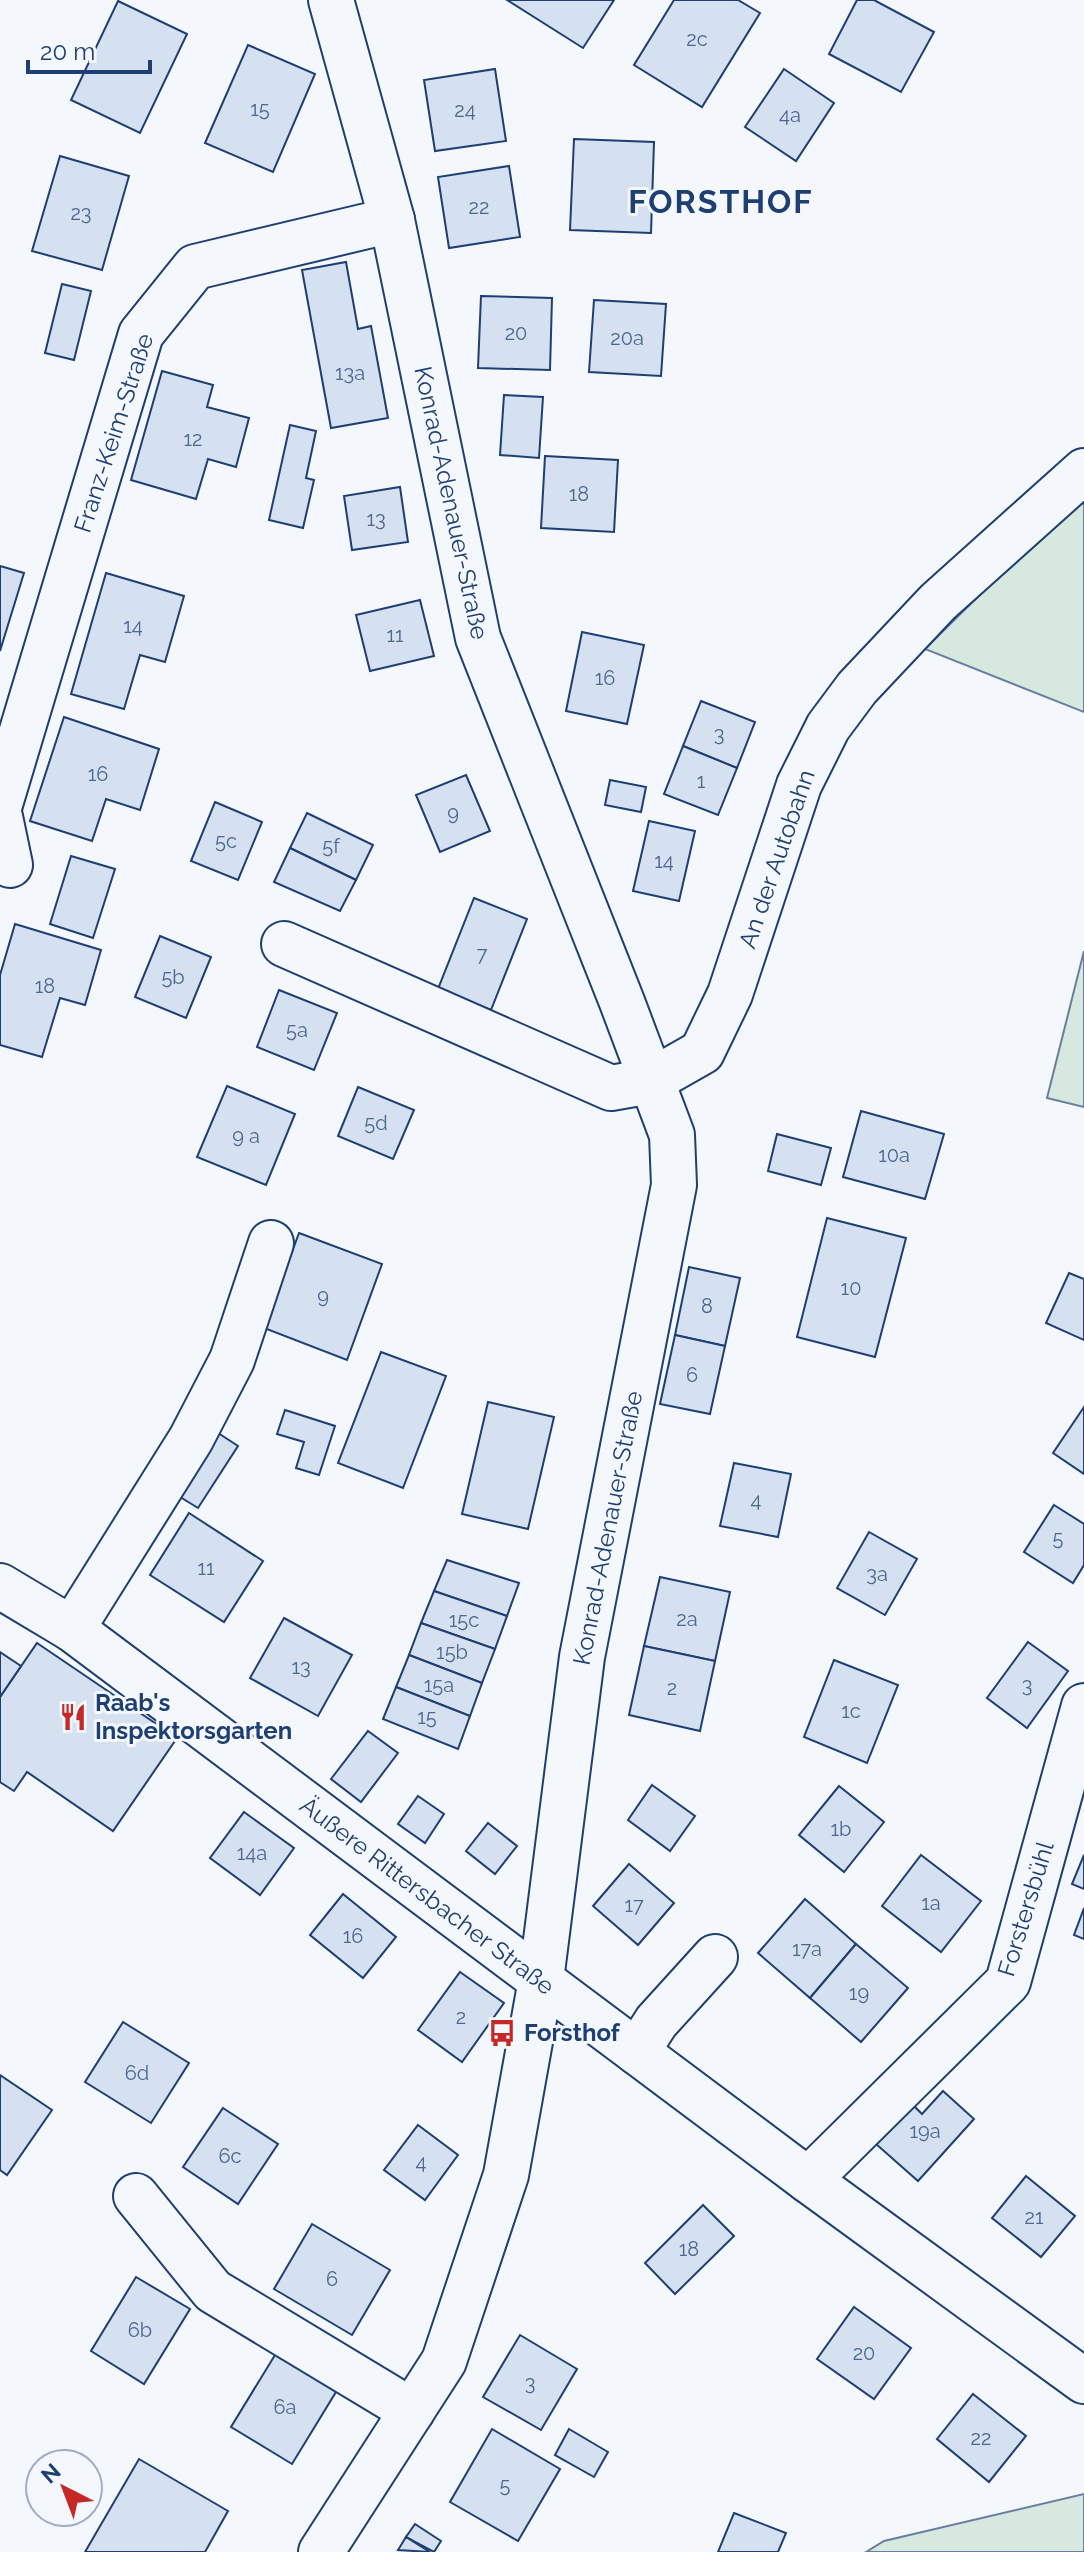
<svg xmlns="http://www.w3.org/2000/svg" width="1084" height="2552" font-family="Raleway,sans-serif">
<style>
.green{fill:#d7e8df;stroke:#687fa3;stroke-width:2}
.building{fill:#d5e0f0;stroke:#1d3f73;stroke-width:2}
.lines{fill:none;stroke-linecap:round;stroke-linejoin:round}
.minor-casing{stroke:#1d3f73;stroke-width:48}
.major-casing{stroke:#1d3f73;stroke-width:48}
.minor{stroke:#f4f7fb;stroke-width:44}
.major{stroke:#f4f7fb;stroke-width:44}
.labels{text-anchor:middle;stroke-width:6;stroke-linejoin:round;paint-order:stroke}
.number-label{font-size:20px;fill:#4b6792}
.street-label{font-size:24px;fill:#1d3f73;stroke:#f4f7fb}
.poi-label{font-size:24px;font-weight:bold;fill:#1d3f73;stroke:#f4f7fb;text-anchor:start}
.district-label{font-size:32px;font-weight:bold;letter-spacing:2px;fill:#1d3f73;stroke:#f4f7fb}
</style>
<rect width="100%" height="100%" fill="#f4f7fb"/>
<g class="green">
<polygon points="1084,492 1084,712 925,649"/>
<polygon points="1084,951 1084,1107 1047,1098"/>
<polygon points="1084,2494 1084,2552 866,2552 884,2541"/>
</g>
<g class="building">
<polygon points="507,0 614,0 583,48"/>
<polygon points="674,0 738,0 760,13 702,107 634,65"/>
<polygon points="857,0 874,0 934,32 901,92 829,54"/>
<polygon points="118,1 187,34 140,133 71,100"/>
<polygon points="248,45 315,74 273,172 205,143"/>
<polygon points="495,69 506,141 435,151 424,80"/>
<polygon points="784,69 834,103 796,161 745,127"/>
<polygon points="574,139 654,142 651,233 570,230"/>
<polygon points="60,156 129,176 102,270 32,251"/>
<polygon points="509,166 520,237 449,248 438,177"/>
<polygon points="346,262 358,329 371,326 388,418 331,428 302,270"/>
<polygon points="62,284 91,291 74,360 45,353"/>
<polygon points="481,296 552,298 550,370 478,368"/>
<polygon points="594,300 666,304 661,376 589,372"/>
<polygon points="162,371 213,385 207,407 249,418 236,467 208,459 196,499 131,480"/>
<polygon points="504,395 543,397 539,458 500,455"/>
<polygon points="290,425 316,431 306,478 314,480 303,528 269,520"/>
<polygon points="545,456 618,460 614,532 541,528"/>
<polygon points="400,487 408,542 352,550 344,496"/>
<polygon points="0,566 24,573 0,651"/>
<polygon points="106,573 184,596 165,662 140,655 124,709 71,694"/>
<polygon points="420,600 434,656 370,671 356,615"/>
<polygon points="582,632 644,645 627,724 566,711"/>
<polygon points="701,701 755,722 737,768 683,746"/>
<polygon points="64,717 159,749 140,810 106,799 92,841 30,821"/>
<polygon points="683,746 737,768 718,815 664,794"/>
<polygon points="466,775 490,831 440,852 416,795"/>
<polygon points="610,780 646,787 641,812 605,805"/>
<polygon points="215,802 262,822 238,880 191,861"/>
<polygon points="307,813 373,845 356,880 290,848"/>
<polygon points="649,821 695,831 679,901 633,891"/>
<polygon points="290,848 356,880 340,911 274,882"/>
<polygon points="71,856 115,869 93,938 50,924"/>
<polygon points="474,898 527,919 491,1010 438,989"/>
<polygon points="15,924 101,950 85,1005 60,998 42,1057 0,1045 0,975"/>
<polygon points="160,936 211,957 186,1018 135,997"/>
<polygon points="279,990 337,1013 314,1070 257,1047"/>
<polygon points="227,1086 295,1114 266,1185 197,1157"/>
<polygon points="358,1087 414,1110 393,1159 338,1136"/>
<polygon points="861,1111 944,1134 925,1199 843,1177"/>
<polygon points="777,1134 831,1148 821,1185 768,1171"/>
<polygon points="827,1218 906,1238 875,1357 797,1337"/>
<polygon points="299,1233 382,1264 347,1360 264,1328"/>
<polygon points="689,1267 740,1278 725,1346 675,1335"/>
<polygon points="1069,1273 1084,1279 1084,1340 1046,1323"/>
<polygon points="675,1335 725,1346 710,1414 660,1404"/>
<polygon points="381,1352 446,1376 403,1488 338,1463"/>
<polygon points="488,1402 554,1417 528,1529 462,1514"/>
<polygon points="1084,1407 1084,1474 1053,1453"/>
<polygon points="285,1410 335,1426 319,1475 296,1468 304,1442 277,1434"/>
<polygon points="212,1429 238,1446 198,1508 172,1492"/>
<polygon points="734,1463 791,1474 778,1537 720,1526"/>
<polygon points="1054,1505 1084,1524 1084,1565 1073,1583 1024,1552"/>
<polygon points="189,1513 263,1561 224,1622 150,1575"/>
<polygon points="869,1532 917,1559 885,1615 837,1588"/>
<polygon points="447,1560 519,1583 507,1616 434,1591"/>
<polygon points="660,1577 730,1592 715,1661 644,1646"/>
<polygon points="434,1591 507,1616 495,1649 421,1623"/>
<polygon points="284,1618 352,1655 318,1716 250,1678"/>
<polygon points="421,1623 495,1649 482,1683 409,1655"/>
<polygon points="1028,1642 1068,1671 1027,1728 987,1698"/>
<polygon points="37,1643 177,1738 113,1831 27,1772 14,1791 0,1782 0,1697"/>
<polygon points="644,1646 715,1661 700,1731 629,1715"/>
<polygon points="0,1652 21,1666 0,1697"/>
<polygon points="409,1655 482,1683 470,1716 396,1687"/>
<polygon points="834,1660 898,1685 867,1763 804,1737"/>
<polygon points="396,1687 470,1716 458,1749 383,1719"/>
<polygon points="368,1731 398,1753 361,1802 331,1779"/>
<polygon points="652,1785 695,1816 670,1851 628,1820"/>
<polygon points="839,1786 884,1822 844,1872 799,1835"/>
<polygon points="418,1796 444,1814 425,1843 398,1824"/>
<polygon points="244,1812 294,1848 260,1895 210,1858"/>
<polygon points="488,1823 517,1846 495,1874 466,1851"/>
<polygon points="921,1855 981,1901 941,1952 882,1906"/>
<polygon points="1084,1855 1084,1889 1072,1884"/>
<polygon points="629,1864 674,1903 638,1945 593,1906"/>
<polygon points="343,1894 396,1937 363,1978 310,1935"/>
<polygon points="805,1899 856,1944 810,1998 758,1953"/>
<polygon points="1084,1908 1084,1939 1074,1935"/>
<polygon points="856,1944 908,1988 861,2042 810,1998"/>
<polygon points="460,1972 504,2003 462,2062 418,2030"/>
<polygon points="123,2022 189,2063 151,2123 85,2082"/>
<polygon points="0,2075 52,2110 7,2175 0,2170"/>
<polygon points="943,2091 974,2119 918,2181 876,2144 912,2104 922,2114"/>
<polygon points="223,2108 278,2144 238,2204 183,2167"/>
<polygon points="418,2125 458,2155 425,2200 384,2170"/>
<polygon points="1026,2176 1075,2216 1041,2257 992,2218"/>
<polygon points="703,2205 734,2236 675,2294 645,2263"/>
<polygon points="312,2224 390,2270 352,2335 274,2289"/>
<polygon points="136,2277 190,2309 144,2384 91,2351"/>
<polygon points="854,2307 911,2348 874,2399 817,2359"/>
<polygon points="520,2335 577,2369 541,2430 483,2397"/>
<polygon points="278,2350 339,2387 292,2464 231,2427"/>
<polygon points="973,2394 1026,2436 989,2482 937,2439"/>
<polygon points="492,2429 560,2469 518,2541 450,2502"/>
<polygon points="569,2429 608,2452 594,2477 555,2455"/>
<polygon points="139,2459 228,2511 205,2552 85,2552"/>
<polygon points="734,2513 786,2533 778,2552 718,2552"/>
<polygon points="415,2524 441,2541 434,2552 406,2537"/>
<polygon points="406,2537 430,2552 398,2550"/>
</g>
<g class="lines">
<g class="minor-casing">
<g id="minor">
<polyline points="0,804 141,334 195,267 392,220"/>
<polyline points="0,817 10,865"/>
<polyline points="284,944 611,1088 651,1081 702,1052 730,994 799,785 828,727 857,688 938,602 1084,471"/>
<polyline points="72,1629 191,1439 232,1360 271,1243"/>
<polyline points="637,2052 656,2022 715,1957"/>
<polyline points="808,2180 1008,1982 1084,1706"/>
<polyline points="136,2196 213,2291 412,2411"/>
<polyline points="321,2552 444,2361 506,2175 541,1980 582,1657 674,1185 672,1135 622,1002 478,638 392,220 331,0"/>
</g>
</g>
<g class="major-casing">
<polyline id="major" points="0,1586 72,1629 808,2180 1084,2381"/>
</g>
<use href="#minor" class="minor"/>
<use href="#major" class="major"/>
</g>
<defs>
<g id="restaurant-bare" transform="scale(2.16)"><path d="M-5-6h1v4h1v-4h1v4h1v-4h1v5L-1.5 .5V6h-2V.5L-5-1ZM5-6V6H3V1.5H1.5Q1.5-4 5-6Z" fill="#c62828" stroke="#f4f7fb" stroke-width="2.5" paint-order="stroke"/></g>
<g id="bus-bare" transform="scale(2.16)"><path d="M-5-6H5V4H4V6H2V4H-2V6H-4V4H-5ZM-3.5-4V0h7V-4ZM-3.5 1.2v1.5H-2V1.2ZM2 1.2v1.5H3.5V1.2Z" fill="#c62828" stroke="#f4f7fb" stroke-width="2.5" paint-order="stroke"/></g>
</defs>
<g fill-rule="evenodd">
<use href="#restaurant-bare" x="73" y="1717"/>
<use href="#bus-bare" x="502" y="2033"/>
</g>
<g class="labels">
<g class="number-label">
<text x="697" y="46">2c</text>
<text x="260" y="116">15</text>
<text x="465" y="117">24</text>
<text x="790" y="122">4a</text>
<text x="479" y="214">22</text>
<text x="81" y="220">23</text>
<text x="516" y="340">20</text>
<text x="627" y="345">20a</text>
<text x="350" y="380">13a</text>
<text x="193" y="446">12</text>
<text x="579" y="501">18</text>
<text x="376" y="526">13</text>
<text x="133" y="633">14</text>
<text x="395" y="642">11</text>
<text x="605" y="685">16</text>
<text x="719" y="741">3</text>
<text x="98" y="781">16</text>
<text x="701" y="788">1</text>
<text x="453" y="820">9</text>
<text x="226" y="848">5c</text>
<text x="331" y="853">5f</text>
<text x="664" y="868">14</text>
<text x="482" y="961">7</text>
<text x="173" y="984">5b</text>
<text x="45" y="993">18</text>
<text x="297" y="1037">5a</text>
<text x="376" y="1130">5d</text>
<text x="246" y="1143">9 a</text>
<text x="894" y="1162">10a</text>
<text x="851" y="1295">10</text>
<text x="323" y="1303">9</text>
<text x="707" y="1313">8</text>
<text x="692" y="1382">6</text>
<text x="756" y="1507">4</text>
<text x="1058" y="1545">5</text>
<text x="206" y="1575">11</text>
<text x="877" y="1581">3a</text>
<text x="687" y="1626">2a</text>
<text x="464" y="1627">15c</text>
<text x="452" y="1659">15b</text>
<text x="301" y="1674">13</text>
<text x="439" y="1692">15a</text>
<text x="1027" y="1692">3</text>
<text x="672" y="1695">2</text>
<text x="851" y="1718">1c</text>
<text x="427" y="1724">15</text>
<text x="841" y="1836">1b</text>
<text x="252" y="1860">14a</text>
<text x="931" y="1910">1a</text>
<text x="634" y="1912">17</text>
<text x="353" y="1943">16</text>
<text x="807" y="1956">17a</text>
<text x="859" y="2000">19</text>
<text x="461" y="2024">2</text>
<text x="137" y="2080">6d</text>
<text x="925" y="2138">19a</text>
<text x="230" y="2163">6c</text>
<text x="421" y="2169">4</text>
<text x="1034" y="2224">21</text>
<text x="689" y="2256">18</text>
<text x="332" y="2286">6</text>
<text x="140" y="2337">6b</text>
<text x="864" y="2360">20</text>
<text x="530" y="2390">3</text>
<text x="285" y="2414">6a</text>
<text x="981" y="2445">22</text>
<text x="505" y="2492">5</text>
</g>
<g class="street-label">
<text transform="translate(114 433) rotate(-72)" y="8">Franz-Keim-Straße</text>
<text transform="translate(451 503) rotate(78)" y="8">Konrad-Adenauer-Straße</text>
<text transform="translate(777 859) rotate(-71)" y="8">An der Autobahn</text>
<text transform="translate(608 1528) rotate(-79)" y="8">Konrad-Adenauer-Straße</text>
<text transform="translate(427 1896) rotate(37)" y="8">Äußere Rittersbacher Straße</text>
<text transform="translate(1026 1909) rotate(-73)" y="8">Forstersbühl</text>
</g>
<g class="poi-label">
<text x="95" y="1711">Raab's<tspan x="95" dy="28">Inspektorsgarten</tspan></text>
<text x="524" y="2041">Forsthof</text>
</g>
<g class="district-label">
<text x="721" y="213">FORSTHOF</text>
</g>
</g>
<g transform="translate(64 2488) rotate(318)"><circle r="38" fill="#f4f7fb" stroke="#9eadc5" stroke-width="2"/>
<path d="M0-6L14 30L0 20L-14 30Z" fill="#c62828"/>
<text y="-12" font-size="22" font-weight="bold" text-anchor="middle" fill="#1d3f73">N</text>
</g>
<path d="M28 60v12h122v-12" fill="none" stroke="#1d3f73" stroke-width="4"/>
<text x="40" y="60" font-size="24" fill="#1d3f73" stroke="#f4f7fb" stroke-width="6" paint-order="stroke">20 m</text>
</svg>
